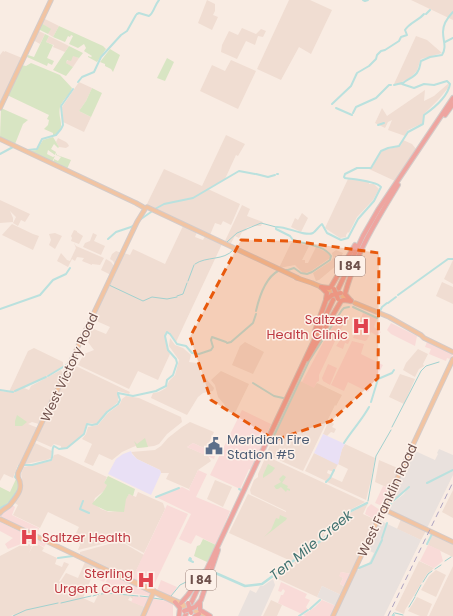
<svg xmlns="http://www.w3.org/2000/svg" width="453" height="616" font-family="Poppins,sans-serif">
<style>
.residential{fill:#f0ddd2}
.commercial{fill:#f9dbd8}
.industrial{fill:#e9e1dd}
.education{fill:#e9e0f5}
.green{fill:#d8e5c3}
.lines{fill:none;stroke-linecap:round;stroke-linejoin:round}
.stream{stroke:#a1d1cf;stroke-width:1}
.canal{stroke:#bae1de;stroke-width:2}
.river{stroke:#bae1de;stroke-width:2.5}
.major-casing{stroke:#d4cbc9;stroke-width:5.5}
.highway-casing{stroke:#d4cbc9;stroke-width:6}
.major{stroke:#f2c4a2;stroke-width:3.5}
.highway{stroke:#eea5a0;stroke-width:4}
.rail{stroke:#ada3c1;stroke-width:1;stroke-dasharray:6 4;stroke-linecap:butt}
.highway-bridge-casing{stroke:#d4cbc9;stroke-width:6;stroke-linecap:butt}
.highway-bridge{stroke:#eea5a0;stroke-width:4}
.marked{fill:#e8590c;fill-opacity:0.2;stroke:#e8590c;stroke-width:3;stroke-dasharray:8 5;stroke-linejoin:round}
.labels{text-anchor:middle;stroke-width:3;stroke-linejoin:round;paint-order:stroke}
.shield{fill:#fdf1e9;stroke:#9a817b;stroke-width:1}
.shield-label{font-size:12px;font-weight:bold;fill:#6f514c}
.health-label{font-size:13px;fill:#be3a42;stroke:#fdf1e9;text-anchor:end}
.street-label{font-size:13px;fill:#6f514c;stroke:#fdf1e9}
.service-label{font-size:13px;fill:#4e5e75;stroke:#fdf1e9;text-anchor:start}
.water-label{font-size:14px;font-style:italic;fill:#427371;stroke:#fdf1e9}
</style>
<rect width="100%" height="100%" fill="#f9ece3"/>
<g class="residential">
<polygon points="207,0 215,4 215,11 213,15 218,17 212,30 198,23"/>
<polygon points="289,0 310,0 332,10 311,54 299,47 281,80 257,69"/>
<polygon points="411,0 453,0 453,20"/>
<polygon points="43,18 59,26 53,37 48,34 50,29 41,23"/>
<polygon points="242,28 256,34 261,29 266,31 263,37 258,36 255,45 246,41 237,59 221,52 222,45 229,31 238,35"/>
<polygon points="37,30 45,34 40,44 33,40"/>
<polygon points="49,36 69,46 65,52 53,47 54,45 46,42"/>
<polygon points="416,36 427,40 442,53 421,59 420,61 417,71 409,79 403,81 401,85 394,84"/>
<polygon points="3,51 5,52 5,51 22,58 0,105 0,55"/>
<polygon points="73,55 79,58 73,67 65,63"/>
<polygon points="231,60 256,71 238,109 200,91 212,65 225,71"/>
<polygon points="79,82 92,88 86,101 79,111 91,117 84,132 63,122 62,107"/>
<polygon points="449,83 448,88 439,99 424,114 423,116 423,123 408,130 405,136 388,130 392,120 388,122 385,128 375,123 382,108 387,116 425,90 424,101 434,96"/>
<polygon points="226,135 245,144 238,156 236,155 225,179 208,189 240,204 231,225 223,221 221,225 215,223 210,235 146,206 164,169 202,186"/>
<polygon points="58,138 66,142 68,144 69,146 66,148 59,147 56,142"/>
<polygon points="403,140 412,144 416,149 395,181 369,169 373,166 380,153 383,150 397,147 401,145"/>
<polygon points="348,179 357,180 369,182 369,184 374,184 379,189 373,200 357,217 349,233 348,232 346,235 346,237 340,238 325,228"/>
<polygon points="0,200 30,214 25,222 21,220 18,226 13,223 16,217 10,211 13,218 13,222 0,223"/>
<polygon points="242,205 250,209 247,216 263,222 261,226 252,226 246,228 247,230 242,232 239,238 235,236 230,245 225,241"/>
<polygon points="302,213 308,218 301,232 291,227 295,218 298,220"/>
<polygon points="12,224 33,234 39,236 33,250 2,235"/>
<polygon points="183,226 197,232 195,237 203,240 205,236 222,244 176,342 169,332 165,333 167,348 170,354 158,380 138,371 129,389 78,365 84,354 94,350 84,337 89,327 106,334 110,327 92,319 124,253 130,255 133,249 165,264"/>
<polygon points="74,230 77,231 77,232 83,236 79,244 71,241 72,238 71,236"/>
<polygon points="55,233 62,236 55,249 49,245 51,240 49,234"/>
<polygon points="93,233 97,235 94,241 105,246 101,255 83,247 85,243 90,241"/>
<polygon points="74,243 76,246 104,258 100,265 92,264 92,265 82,261 84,258 77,257 75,261 72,259 68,267 57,261 61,253 67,260 70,261 76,248"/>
<polygon points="291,243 297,243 309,246 302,260 305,260 305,263 308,263 316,247 330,254 330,258 311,271 305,273 302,272 295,265 279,268"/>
<polygon points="336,250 343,253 337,265 319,280 316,281 313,273 331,261 333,258 332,253"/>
<polygon points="116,251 122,253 115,265 113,261 110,259 112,254"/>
<polygon points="106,259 111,262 115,267 111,275 101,270"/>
<polygon points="453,260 453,284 444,279"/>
<polygon points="442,282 453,287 453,304 436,296"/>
<polygon points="170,338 175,345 183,348 191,355 189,362 197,363 202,374 214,388 213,391 203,393 198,397 187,415 151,398 153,393 159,392 166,388 169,381 175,375 179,360 169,346"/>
<polygon points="245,342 264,352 253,374 232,365 240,346"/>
<polygon points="34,348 63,362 63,367 24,388 29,390 31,386 61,370 63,374 39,424 32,422 24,426 28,424 38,428 20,465 18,465 13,478 4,474 0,481 0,391 9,392 28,351"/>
<polygon points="418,349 428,354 423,364 424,366 419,369 415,377 403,370 406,363"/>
<polygon points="76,366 130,392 129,394 118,391 118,402 106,412 96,424 87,423 83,434 67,448 61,448 61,446 54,444 51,447 35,440 68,369 74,371"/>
<polygon points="221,371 249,384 235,413 228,412 224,404 218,397 215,385 211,380"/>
<polygon points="400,374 415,379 404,404 389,397"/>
<polygon points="300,381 314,387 317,383 342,395 336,406 335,405 303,471 266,454"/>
<polygon points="126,396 139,398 181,417 182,422 167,434 159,444 154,446 137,448 136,446 133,447 122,452 112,460 99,454 93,466 84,462 92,444 82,439 86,434 88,427 98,425 108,413 120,404 122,399"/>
<polygon points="329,420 334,424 332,427 336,429 334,433 331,432 327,436 323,434"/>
<polygon points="190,422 214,432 206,449 193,443 187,447 208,456 211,461 198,470 189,489 166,479 169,473 161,473 160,470 137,459 131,452 155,450 161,446 168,438 182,427"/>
<polygon points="35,443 52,451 51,458 46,460 25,464"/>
<polygon points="345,444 375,458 371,480 366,500 327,482 331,477 342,482 348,469 338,464 334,472 328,470 327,473 331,475 326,481 305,471 314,453 338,464 342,449"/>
<polygon points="58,454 107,477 104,483 108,485 105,490 95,498 94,501 97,506 101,509 109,512 117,511 129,494 136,497 138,492 163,503 165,509 144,553 119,540 78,550 80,545 77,538 75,535 79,527 48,512 40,528 13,515 18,505 13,502 23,485 21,474 24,467 51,461 54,455"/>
<polygon points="266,456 365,502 350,510 328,532 325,530 323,537 291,561 229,533 248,494 286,512 286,511 251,494 250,490 254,480 258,477 258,474"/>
<polygon points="379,460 400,469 391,486 387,484 386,487 375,482"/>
<polygon points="215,480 232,487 223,507 207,499"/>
<polygon points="453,490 453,518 442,512"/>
<polygon points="368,503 363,514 376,520 351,574 341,572 340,576 343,578 340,584 345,587 341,595 322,586 317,597 278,579 283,569 288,566 294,568 296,564 294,563 324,539 350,513"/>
<polygon points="401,519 426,531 421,540 397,529"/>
<polygon points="433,533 453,543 453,557 428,545"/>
<polygon points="120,541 144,555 132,579 80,554 80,552"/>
<polygon points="35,542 44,548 42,551 57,558 55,564 62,567 64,562 69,564 59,581 60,582 66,573 78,578 85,562 96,567 83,598 94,603 98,595 101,595 103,588 107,590 106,593 134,596 133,599 130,597 128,600 145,607 141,616 13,616 14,614 11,616 0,616 0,556 21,545 33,544 29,553"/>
<polygon points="419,561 434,568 427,574 405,610 404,614 395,610"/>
<polygon points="453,565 453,616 429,616 453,566"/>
<polygon points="436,570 446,575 436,597 421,590 429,576"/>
<polygon points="417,597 432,604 427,616 420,616 408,611"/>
<polygon points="271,600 282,605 277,616 263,616"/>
</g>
<g class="commercial">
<polygon points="363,313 377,319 374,327 381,332 377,336 371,332 367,340 365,341 353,338"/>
<polygon points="336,321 343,325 340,331 340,336 336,339 319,375 319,381 317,382 314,388 302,382 324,341"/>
<polygon points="391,323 417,336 415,346 391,334 387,330"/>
<polygon points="345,338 350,340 348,344 345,343 343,349 336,346 340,340"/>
<polygon points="352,341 364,344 361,354 383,365 375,380 372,384 368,392 348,382 344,391 331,385"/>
<polygon points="427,342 453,354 450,359 447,358 446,361 429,354 431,349 425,347"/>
<polygon points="328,364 337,368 330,385 323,381 322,378"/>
<polygon points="242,410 271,424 251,470 249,469 240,489 210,475"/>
<polygon points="193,443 206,449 207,447 217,451 214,459 187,447"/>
<polygon points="198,470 207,474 196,497 230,511 216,545 196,535 191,544 179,539 191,514 156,497 182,487 190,491 189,489"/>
<polygon points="387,484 391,486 382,506 375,503 383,486 386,487"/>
<polygon points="11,504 15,507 12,515 39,528 37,534 1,518 0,514"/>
<polygon points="371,504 380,510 376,520 365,514 367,508"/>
<polygon points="167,505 188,514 152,589 132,579"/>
<polygon points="0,522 46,544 44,547 34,542 26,542 8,549 5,544 13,538 0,531"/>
<polygon points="428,545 440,550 443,561 434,568 420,561"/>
<polygon points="96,567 108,573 104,582 92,577"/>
<polygon points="341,572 351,574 345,587 340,584 343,578 339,576"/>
<polygon points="110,573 151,592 150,596 107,590 103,588"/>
<polygon points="161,580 177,587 174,592 170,596 157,591"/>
<polygon points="281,582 307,594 305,598 310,600 306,607 308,610 302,614 278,603 281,595 283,595 285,591 283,589 281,592 278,591"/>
<polygon points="134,596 149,598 145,607 131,602"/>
<polygon points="153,599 167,601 173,604 173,616 145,616"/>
<polygon points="322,600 336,606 331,616 306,616 303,615 315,607"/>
</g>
<g class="industrial">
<polygon points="439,449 453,455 453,475 427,528 389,510 393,503 404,494 407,489 409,488 409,487 404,490 391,505 387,503 413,450 435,460 438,454 437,453"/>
<polygon points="379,520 421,540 384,616 334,616 355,570 358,570 362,566 369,563 374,553 366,549"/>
<polygon points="273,579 275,585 261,616 238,616 250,590 256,593 260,586 263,586"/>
<polygon points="322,586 341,595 336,606 317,597"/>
</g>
<g class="education">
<polygon points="323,434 345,444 342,449 338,465 314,453"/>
<polygon points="131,451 132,454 137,459 160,470 161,473 151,495 108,474 116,459 123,454"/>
</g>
<g class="green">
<polygon points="41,23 51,29 48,34 38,29"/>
<polygon points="59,26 103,46 106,49 97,62 88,57 88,56 91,57 92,56 84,51 86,48 84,44 78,48 69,44 73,36 71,35 70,37 68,36 65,42 53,37"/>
<polygon points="45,34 49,36 46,42 53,45 47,58 54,61 52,65 48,63 47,66 27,57 28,55 34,57"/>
<polygon points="69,46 83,53 79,58 73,56 71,61 67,60 66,63 73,67 66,76 53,70"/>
<polygon points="110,49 120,55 113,72 111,69 105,66 105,64 100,62"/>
<polygon points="167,58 174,62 165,81 157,78"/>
<path d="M31,63L60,75L72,88C70,95 62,100 60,107C57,119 68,128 53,136V133L44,129L48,125L49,120L47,119L49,115L7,95L21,65L26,66Z"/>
<polygon points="92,88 102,93 91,117 79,111 86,101"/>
<polygon points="1,108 28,120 23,124 15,144 0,137"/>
<polygon points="53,137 59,147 58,148 54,144 51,149 56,152 55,155 48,150 47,154 53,157 55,156 52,162 29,151 37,150 43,140"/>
<polygon points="57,153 57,155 71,160 67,169 53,163 54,159 58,161 61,157 56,155"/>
<polygon points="17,415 27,422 22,426 15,426 15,421"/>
<polygon points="145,438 148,447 137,448 134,441 137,444"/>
<polygon points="268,464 275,468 272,472 263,478 263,475"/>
<polygon points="283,475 286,477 282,483 288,486 287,488 290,489 290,491 287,490 286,492 281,487 278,489 276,489 274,486 281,482 279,479"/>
<path d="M108,476L135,489L133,496L129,494L126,499L124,512L107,511L92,504C97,497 104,493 107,485L104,483Z"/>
<path d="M16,479L18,481L20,486C15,495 9,504 0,508V487L10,492Z"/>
<polygon points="280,515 287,518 286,520 264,537 271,530 276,518 279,519"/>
<polygon points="203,539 216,545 207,562 194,556 197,546 200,545"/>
</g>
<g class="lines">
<g class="stream">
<polyline points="227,242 237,233 261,223 276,227"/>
<path d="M195,264C206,256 224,261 233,250"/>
<polyline points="188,281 194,265"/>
<polyline points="109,285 143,301 152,297 167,299 177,297"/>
<polyline points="177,296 183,294 187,283"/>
<polyline points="392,427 421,371 426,366 439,362"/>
<polyline points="368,501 376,456 391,430"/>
<polyline points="445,561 451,557"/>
<polyline points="435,569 441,565"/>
<polyline points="423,582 428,574 432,571"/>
<polyline points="101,594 108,593 138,596"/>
<polyline points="93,596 99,594"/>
<polyline points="140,596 149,597"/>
<polyline points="171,596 180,585 190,580 204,569"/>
<polyline points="415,596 421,585"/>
<polyline points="153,598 166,600"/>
<polyline points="61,603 91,596"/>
<polyline points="409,607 415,597"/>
<polyline points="395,613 403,615"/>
<polyline points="13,616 26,610 58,603"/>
<polyline points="392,616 394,613"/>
</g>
<g class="canal">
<polyline points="363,0 365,1 368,0"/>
<path d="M137,14L139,13L149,16C154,13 154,6 159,0"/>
<polyline points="426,14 430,10"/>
<polyline points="445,42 453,38"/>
<polyline points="78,82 82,77 94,72 101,57 121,35 127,31 136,15"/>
<polyline points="394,85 402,83"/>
<path d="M332,104L351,86L357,73L369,66L376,59L377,55L381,51L385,50L399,41L401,37L407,35L405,30C409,23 419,20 424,14"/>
<polyline points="336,108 352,115"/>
<polyline points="353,113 356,107 376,98 389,85 391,85"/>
<polyline points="378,125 384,123"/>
<polyline points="28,150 37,149 42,139 56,135 61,129 63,125 61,106 73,89"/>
<polyline points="0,154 13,147"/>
<polyline points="256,174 268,177 275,175"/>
<polyline points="277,174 278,174"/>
<polyline points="155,209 164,204 193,198 239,171 255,174"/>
<polyline points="141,219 151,212"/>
<polyline points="108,239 116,232 131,227 134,225"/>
<path d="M282,270H288L294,268L301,273L307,274L312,272L330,260L331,256C324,245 304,244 293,240L290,236L276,229V227C286,226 305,237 313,233C316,231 319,226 322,224L327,233L341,240L348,238L358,219L374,201L381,187C377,181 353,179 345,178L344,177L345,174L357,168H371L381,151L388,148L399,146L408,132L423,124L424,115C434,108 448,96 450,84L447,81L434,85L424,84L414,88L402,84C406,79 415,78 418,71C420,68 420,64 421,61L430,57L442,55C447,47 443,41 443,32C443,25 448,17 453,12"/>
<polyline points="398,295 448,259 453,259"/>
<polyline points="388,303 396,297"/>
<polyline points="353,307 377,318 378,317"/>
<polyline points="0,309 40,295 53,280 66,274 70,268"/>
<path d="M256,311C259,298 265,278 278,271"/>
<polyline points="380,311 382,307 387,303"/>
<polyline points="227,343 231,342 253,323 256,314"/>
<polyline points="48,376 68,364"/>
<polyline points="253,383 274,396 283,398"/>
<polyline points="0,390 13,392"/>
<polyline points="15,391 46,377"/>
<polyline points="371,402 378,379 392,373 394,370"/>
<polyline points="242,441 249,437 257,439 263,444"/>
<polyline points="271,442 309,361 342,310 344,308 349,307"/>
<path d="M344,443C352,430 362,420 369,407"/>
<path d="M23,465H32L51,460C54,455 51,449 54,446L59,449L67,448L84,434L87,424L92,425L97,424L107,412L118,404L120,400L118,394V393L133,396L156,391L166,386L167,380L173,375L177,363L176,359L168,350L165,336L167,332L170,334L177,344L186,346L192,353L199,354L211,350L213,347L211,340L212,337L226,342"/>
<polyline points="19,482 15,477 19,466 21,465"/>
<polyline points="326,482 330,478 334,470"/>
<polyline points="427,483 453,470"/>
<polyline points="239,489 241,490"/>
<polyline points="156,497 179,488"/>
<polyline points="83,501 80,509 89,513"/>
<polyline points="0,508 8,504 18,490"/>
<polyline points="388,510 392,502 409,487"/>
<polyline points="382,538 387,523"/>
<polyline points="427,544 432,534"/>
<polyline points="58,558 73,556"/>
<polyline points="191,559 190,558 189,560 193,562"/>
<polyline points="359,568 371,563 382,540"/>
<polyline points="310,609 320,600"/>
<polyline points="299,616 308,610"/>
<polyline points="393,616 394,615"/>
</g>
<polyline class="river" points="211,571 245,586 262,584 323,539 349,512 367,503"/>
<g class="major-casing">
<g id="major">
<polyline points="0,108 51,0"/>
<polyline points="0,139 136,203 143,207"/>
<polyline points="147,207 298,278"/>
<polyline points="297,278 312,283 333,292"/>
<polyline points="340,295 349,300"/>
<polyline points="355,303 389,317 421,335 424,338 453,352"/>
<polyline points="383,509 453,542"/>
<path d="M0,513C3,509 7,508 10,505C18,495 24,488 18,477V473L137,222L145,209"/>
<polyline points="0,519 151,591 156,592 181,603 187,607 186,608 156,593 152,589 123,577"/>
<polyline points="192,610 206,615"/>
<polyline points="143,616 154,591"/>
<polyline points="333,616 453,359"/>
</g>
</g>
<g class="highway-casing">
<g id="highway">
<polyline points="445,115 453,104"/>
<polyline points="321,287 329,288 331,287 355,245"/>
<polyline points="321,287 327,293 326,299"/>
<path d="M351,301L345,294C356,253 376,221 398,185"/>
<polyline points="315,331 326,300 332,295"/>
<polyline points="307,359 341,301 344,300 351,301"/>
<polyline points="175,602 180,608 179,616"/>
<polyline points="181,603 188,595 201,576"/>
<polyline points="200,603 200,610 210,616"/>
<polyline points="195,607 201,600 218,550"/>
<polyline points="185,616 363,236 378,210 453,98"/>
<polyline points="195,616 199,614"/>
</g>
</g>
<use href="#major" class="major"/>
<use href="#highway" class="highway"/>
<polyline class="rail" points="388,616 453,482"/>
<g class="highway-bridge-casing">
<g id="highway-bridge">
<polyline points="334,289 338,299"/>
<polyline points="332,295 341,293"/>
<polyline points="188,603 191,613"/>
<polyline points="184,611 195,607"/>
</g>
</g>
<use href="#highway-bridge" class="highway-bridge"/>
</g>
<path class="marked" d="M241,240L293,241L379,253L378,378L331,421L275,440L211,400L190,337Z"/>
<defs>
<g id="hospital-bare" transform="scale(1.38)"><path d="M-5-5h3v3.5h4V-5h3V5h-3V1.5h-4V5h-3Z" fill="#e0444e" stroke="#fdf1e9" stroke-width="2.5" paint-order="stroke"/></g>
<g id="civic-bare" transform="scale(1.38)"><path d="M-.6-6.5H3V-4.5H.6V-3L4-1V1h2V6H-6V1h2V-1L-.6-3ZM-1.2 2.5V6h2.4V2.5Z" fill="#5c6f8a" stroke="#fdf1e9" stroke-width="2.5" paint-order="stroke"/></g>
</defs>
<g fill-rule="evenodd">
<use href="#hospital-bare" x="361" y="326"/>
<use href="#civic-bare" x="214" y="446"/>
<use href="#hospital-bare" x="29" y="537"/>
<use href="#hospital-bare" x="146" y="580"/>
</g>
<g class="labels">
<g class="shield">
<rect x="335" y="256" width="30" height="20" rx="3"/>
<rect x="186" y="570" width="30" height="20" rx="3"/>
</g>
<g class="shield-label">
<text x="350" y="270">I 84</text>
<text x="201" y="584">I 84</text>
</g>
<g class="health-label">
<text x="348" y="324">Saltzer<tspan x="348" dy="15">Health Clinic</tspan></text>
<text x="42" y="542" text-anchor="start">Saltzer Health</text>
<text x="133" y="578">Sterling<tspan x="133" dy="15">Urgent Care</tspan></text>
</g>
<g class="street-label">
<text transform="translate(69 367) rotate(-65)" y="5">West Victory Road</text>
<text transform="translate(387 500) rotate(-65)" y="5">West Franklin Road</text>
</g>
<g class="service-label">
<text x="227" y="444">Meridian Fire<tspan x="227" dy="15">Station #5</tspan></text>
</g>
<g class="water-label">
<text transform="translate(311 545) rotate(-39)" y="5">Ten Mile Creek</text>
</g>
</g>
</svg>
